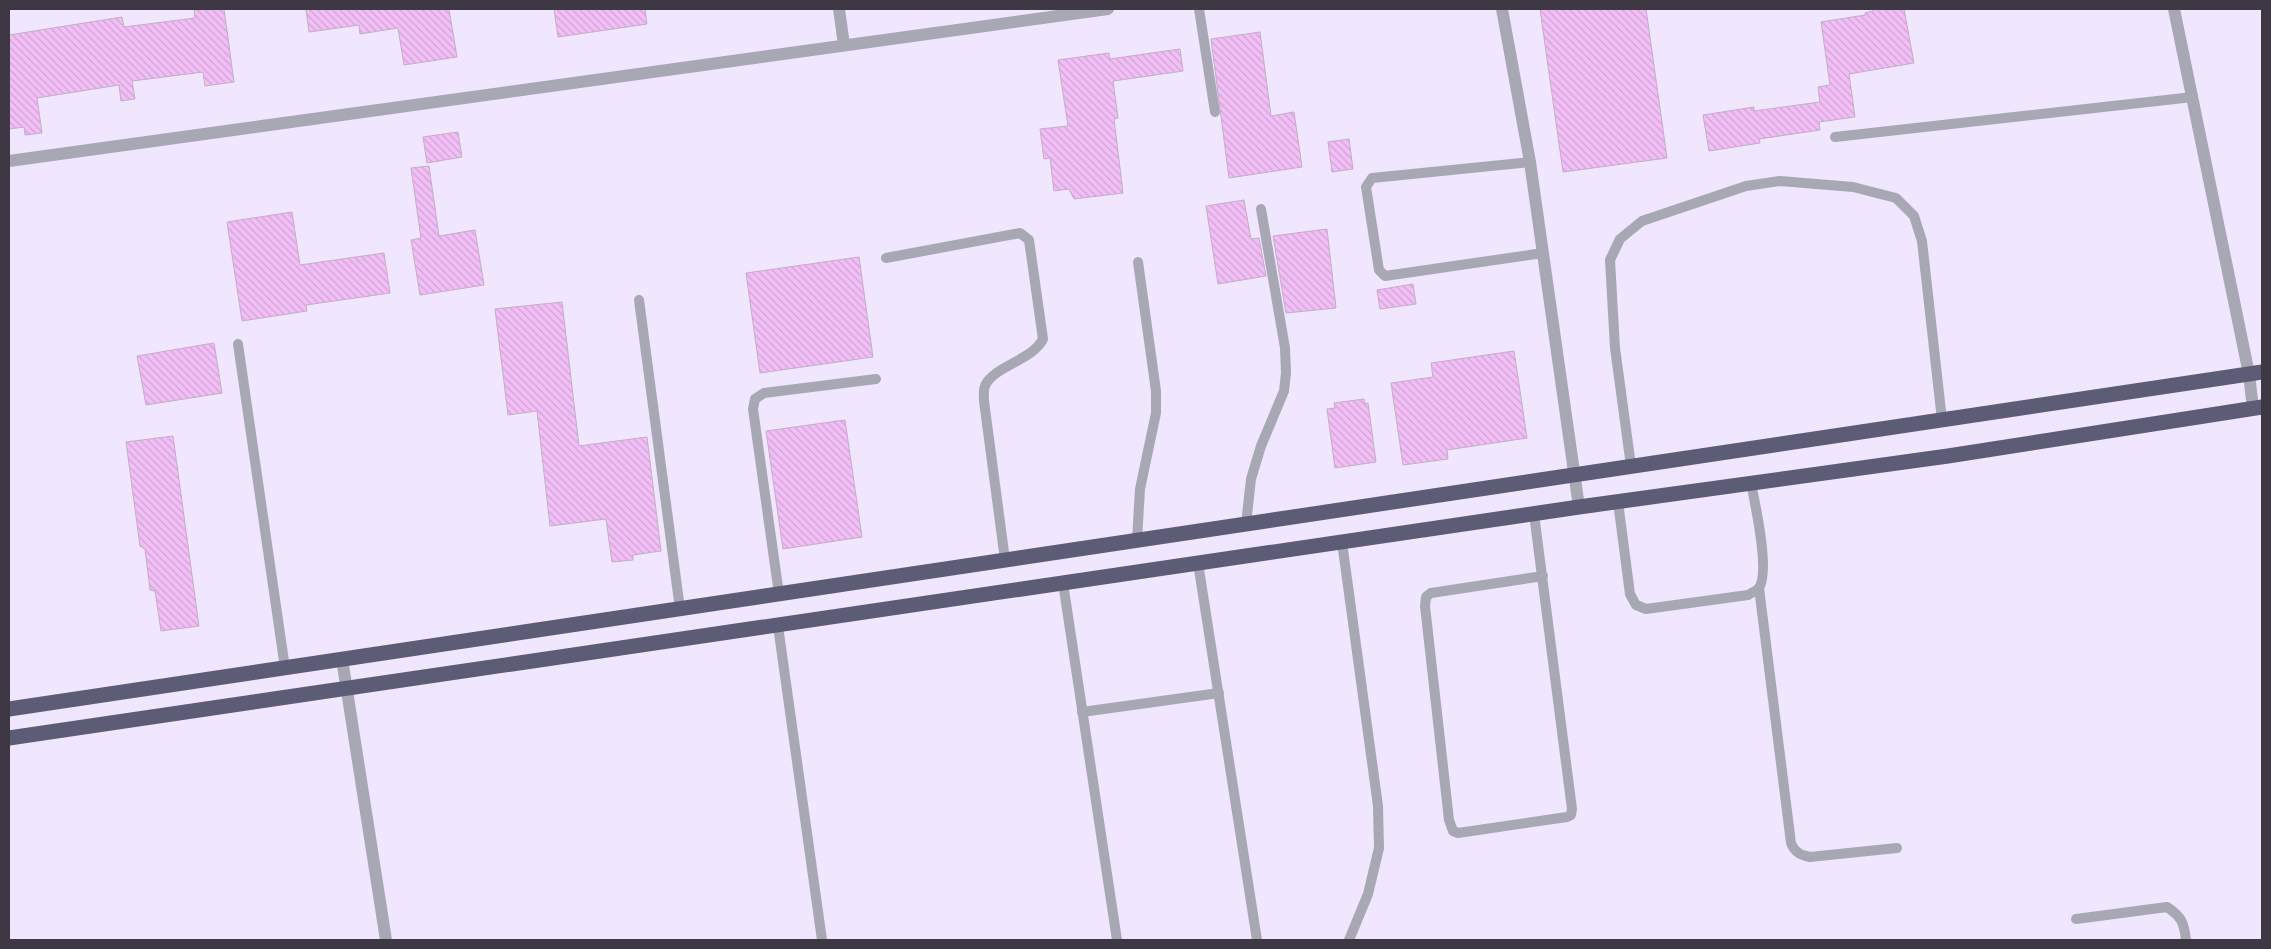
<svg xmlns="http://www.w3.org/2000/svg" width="2271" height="949" font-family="'Exo 2',sans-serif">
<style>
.building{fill:url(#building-back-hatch);stroke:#c4adc5}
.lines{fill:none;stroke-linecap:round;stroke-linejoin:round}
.lane{stroke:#a8a8b5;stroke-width:10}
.street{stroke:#a8a8b5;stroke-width:12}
.highway{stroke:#5d5c77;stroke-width:15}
</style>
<defs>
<pattern id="building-back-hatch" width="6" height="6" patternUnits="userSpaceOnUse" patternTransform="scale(1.25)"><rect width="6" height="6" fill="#f2bef6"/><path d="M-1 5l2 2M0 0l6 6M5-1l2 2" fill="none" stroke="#d0a4d4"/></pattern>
</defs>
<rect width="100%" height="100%" fill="#f0e6fe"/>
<g class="building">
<polygon points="194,9 224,9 234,82 205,86 203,72 132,81 135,99 121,101 119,85 37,98 42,133 25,135 24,127 9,129 9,35 122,17 124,27 195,18"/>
<polygon points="306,9 449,9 457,57 404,65 398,28 360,34 359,25 309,32"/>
<polygon points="554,9 645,9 647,24 558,37"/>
<polygon points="1540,9 1646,9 1667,158 1563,172"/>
<polygon points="1873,9 1904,9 1914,63 1849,74 1855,117 1819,122 1820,130 1759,139 1760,143 1709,151 1703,115 1754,107 1754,111 1820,102 1818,87 1830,85 1821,22 1865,15 1865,13 1873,11"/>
<polygon points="1260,32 1271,116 1294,112 1302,167 1229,178 1211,39"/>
<polygon points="1180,49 1183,71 1113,81 1118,118 1114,119 1123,193 1074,199 1069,189 1054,191 1050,158 1044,159 1040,129 1068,126 1058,60 1109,53 1110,59"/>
<polygon points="458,132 462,157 427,163 423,137"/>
<polygon points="1349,139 1353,169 1332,172 1328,142"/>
<polygon points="429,166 439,236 475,230 484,285 420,295 411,240 421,238 411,168"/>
<polygon points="1244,200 1251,239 1259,238 1266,276 1218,284 1206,206"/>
<polygon points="292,212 300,265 384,253 390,293 306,305 307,311 242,321 227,222"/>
<polygon points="1327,229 1336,308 1286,313 1273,236"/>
<polygon points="859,257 873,357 760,373 746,273"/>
<polygon points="1413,284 1416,304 1380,309 1377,290"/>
<polygon points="562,302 579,446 647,437 661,551 633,555 633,560 612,562 606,519 550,526 537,411 508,415 495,309"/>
<polygon points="214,343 222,393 146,405 137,356"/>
<polygon points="1514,351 1527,438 1447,450 1448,459 1403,465 1391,383 1433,377 1431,363"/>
<polygon points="1364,399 1365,404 1368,403 1376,462 1335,468 1327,409 1335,408 1334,403"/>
<polygon points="845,420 862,537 783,549 766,431"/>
<polygon points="173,436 199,626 161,631 155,591 150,590 145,549 140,546 126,442"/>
</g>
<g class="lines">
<g class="lane">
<polyline points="1199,9 1215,112"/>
<polyline points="1835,137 2193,97"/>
<polyline points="1530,162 1372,178 1366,187 1379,270 1385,276 1543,253"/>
<path d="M886,258L1020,233L1029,240L1043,339C1033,360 992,367 985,386C983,390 984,397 984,401L1005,560"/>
<polyline points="639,300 680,609"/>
<polyline points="238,344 285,668"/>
<polyline points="1631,466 1615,348 1610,260 1620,239 1642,221 1746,186 1780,181 1853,187 1896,198 1914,216 1922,241 1942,420"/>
<path d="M1618,502L1630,594L1636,605L1646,609L1748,595C1751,593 1756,591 1758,589C1771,575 1755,503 1751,483"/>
<polyline points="1534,514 1572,809 1571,815 1567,817 1458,833 1453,831 1449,820 1425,606 1426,597 1431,593 1543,576"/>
<polyline points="1246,524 1251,479 1261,446 1284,391 1286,373 1285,348 1261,209"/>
<polyline points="1137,540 1140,489 1156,413 1156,391 1138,262"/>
<polyline points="1342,542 1378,806 1379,848 1368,894 1349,940"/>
<polyline points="1198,563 1257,940"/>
<polyline points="1063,583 1117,940"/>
<path d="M1759,588L1791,843C1795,853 1801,855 1810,857L1897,848"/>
<polyline points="779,594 753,409 755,399 764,393 876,379"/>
<polyline points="778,626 822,940"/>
<polyline points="1082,712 1219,693"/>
<path d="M2076,919L2167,907C2182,917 2184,923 2186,940"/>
</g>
<g class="street">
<polyline points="839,9 844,45"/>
<polyline points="1502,9 1530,162 1579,507"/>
<polyline points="2174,9 2249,374 2253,409"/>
<polyline points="9,161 1108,9"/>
<polyline points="342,659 386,940"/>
</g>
<g class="highway">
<polyline points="9,709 2262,372"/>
<polyline points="9,738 1579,507 1948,456 2262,407"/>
</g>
</g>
<rect width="2271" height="949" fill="none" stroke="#3d3844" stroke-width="20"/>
</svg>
